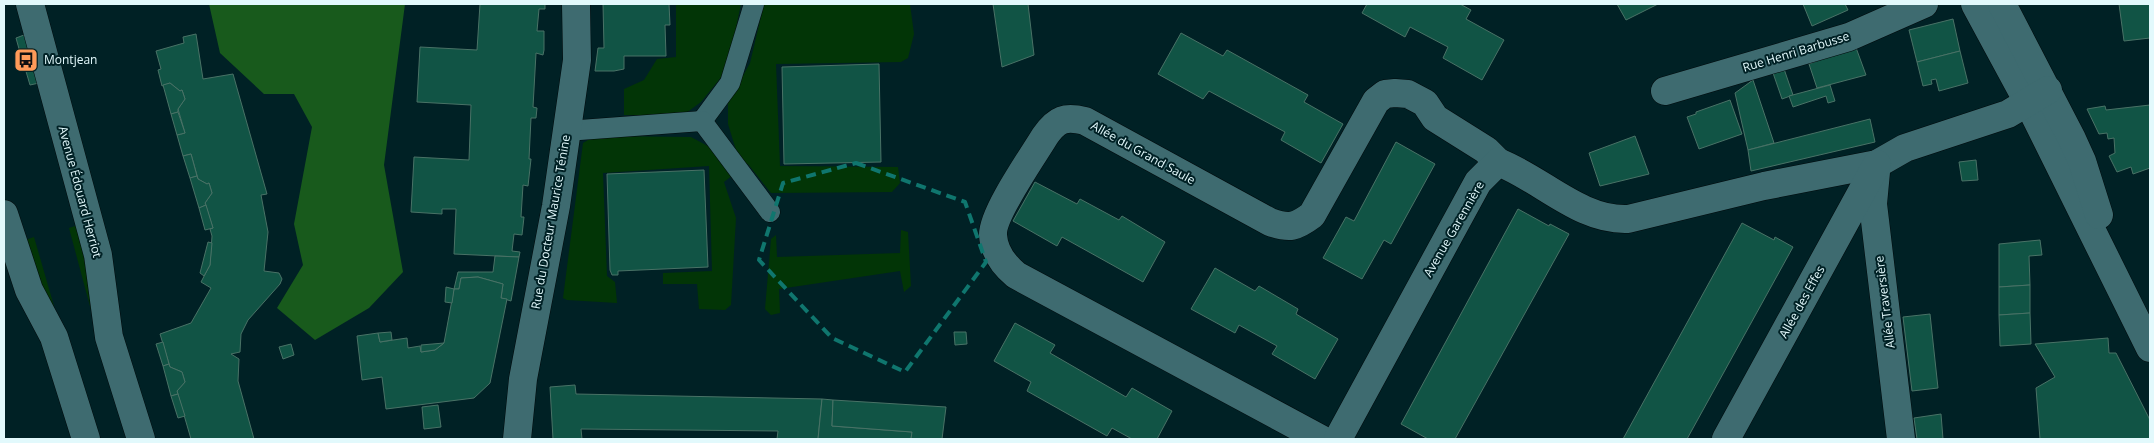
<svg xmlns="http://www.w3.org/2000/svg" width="2154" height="443" font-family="'Open Sans',sans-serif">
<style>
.green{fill:#023506}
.forest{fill:#185a1c}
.building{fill:#115445;stroke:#497266}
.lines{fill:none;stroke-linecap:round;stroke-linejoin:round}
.pedestrian-casing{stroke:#000a0c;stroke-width:21}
.minor-casing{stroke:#000a0c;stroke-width:29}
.tertiary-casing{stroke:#000a0c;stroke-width:29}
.pedestrian{stroke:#3e6b70;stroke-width:20}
.minor{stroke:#3e6b70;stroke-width:28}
.tertiary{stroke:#3e6b70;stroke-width:28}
.marked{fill:none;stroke:#0f766e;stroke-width:4;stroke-dasharray:10 6;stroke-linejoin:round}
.labels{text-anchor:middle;stroke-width:4;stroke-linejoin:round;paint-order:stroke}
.street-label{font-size:12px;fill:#e2f9fc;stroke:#002125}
.poi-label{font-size:12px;fill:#e2f9fc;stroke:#002125;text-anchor:start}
</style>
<rect width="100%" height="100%" fill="#002125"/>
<g class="green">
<polygon points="676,4 741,4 734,37 723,75 701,102 682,116 624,115 624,89 644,80 657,59 676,57"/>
<polygon points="764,4 910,4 914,34 908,58 901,62 776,64 780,166 898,167 900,183 892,192 771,193 748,164 740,163 728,124 728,103 750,63"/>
<polygon points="595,136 691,137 717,151 733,175 724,182 736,218 731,305 725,310 699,309 697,284 663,284 663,273 712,271 709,166 603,173 607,276 615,282 617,303 567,300 563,298 583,143"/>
<polygon points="81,224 95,325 69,228"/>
<polygon points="901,230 908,232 911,286 904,292 900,271 779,289 780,313 771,315 765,309 771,239 776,235 777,257 900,253"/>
<polygon points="34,237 54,306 49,307 22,241"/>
</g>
<polygon class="forest" points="209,4 405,4 384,165 403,272 369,308 315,340 277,308 303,265 294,224 312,127 294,94 264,94 220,53"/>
<g class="building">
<polygon points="480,4 545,4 545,9 539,9 537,31 544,31 544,50 543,55 536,53 533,107 537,108 536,118 531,118 529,159 531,159 528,186 523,185 521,217 524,217 522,235 514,234 512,251 520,252 519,257 454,254 456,209 442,209 442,214 411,212 414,157 469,160 471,105 417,102 420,47 477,50"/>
<polygon points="603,4 669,4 670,25 665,25 666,56 624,56 624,69 614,71 595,71 598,48 604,48"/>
<polygon points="993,4 1028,4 1034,55 1002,67"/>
<polygon points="1367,4 1460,4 1471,10 1466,19 1504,40 1482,80 1443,58 1448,47 1410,27 1405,37 1362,13"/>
<polygon points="1617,4 1658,4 1626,20"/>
<polygon points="1803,4 1845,4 1848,10 1812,26"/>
<polygon points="2119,4 2150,4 2150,38 2124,41"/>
<polygon points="1953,19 1960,51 1917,62 1909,30"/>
<polygon points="1181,33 1223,56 1227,50 1308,95 1304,102 1343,124 1321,163 1281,140 1285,132 1209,91 1203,99 1158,74"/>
<polygon points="196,34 203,79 233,74 267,194 261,195 268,232 264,271 279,273 282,279 280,284 248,320 241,334 240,352 231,354 239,359 238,381 254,439 191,439 177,391 185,382 182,372 170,367 160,334 191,323 211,288 201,282 210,265 212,236 210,229 213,228 205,203 212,193 209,183 207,184 198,179 191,154 183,156 177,135 185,133 178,109 185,99 182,90 180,91 170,83 162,86 158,70 161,69 156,51 184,43 183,37"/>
<polygon points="24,35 30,52 21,56 16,38"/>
<polygon points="1855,45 1866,75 1817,88 1809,64"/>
<polygon points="1960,51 1968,83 1939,91 1936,79 1931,80 1932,84 1923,86 1917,62"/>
<polygon points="879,64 881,162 784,164 782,67"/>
<polygon points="33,65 39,83 30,85 25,68"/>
<polygon points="1783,66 1793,95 1782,99 1772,70"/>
<polygon points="1753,80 1774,143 1748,150 1735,93"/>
<polygon points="170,83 180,91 182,90 185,99 178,109 178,112 171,114 163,85"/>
<polygon points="1830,85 1835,101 1828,103 1826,96 1793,107 1789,96"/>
<polygon points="1730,100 1742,134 1699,149 1687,117 1696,114 1696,112"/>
<polygon points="2150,105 2150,168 2133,174 2131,167 2117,172 2109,156 2115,153 2114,138 2108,139 2107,133 2099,134 2087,109 2105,106 2106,110"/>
<polygon points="178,112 185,133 177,135 171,114"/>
<polygon points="1870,119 1875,142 1751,171 1748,150"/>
<polygon points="1635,136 1649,174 1600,186 1589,153"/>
<polygon points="1396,142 1435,164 1391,244 1384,240 1362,279 1323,258 1346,217 1354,221"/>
<polygon points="191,154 197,176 190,178 183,156"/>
<polygon points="1976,160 1978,180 1962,181 1959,162"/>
<polygon points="704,170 708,267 618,271 618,275 612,275 610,270 607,174"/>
<polygon points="197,176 198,179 207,184 209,183 212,193 205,203 206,205 199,208 190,178"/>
<polygon points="1035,182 1077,204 1080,199 1119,220 1122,216 1165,242 1143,282 1062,237 1057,246 1013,221"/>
<polygon points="206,205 213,228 205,230 199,208"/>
<polygon points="1518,209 1549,226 1550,224 1569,234 1455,439 1428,439 1401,424"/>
<polygon points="1742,223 1774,240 1775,237 1793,247 1687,439 1623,439"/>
<polygon points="2040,240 2042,255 2029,256 2030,285 1999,287 1999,244"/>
<polygon points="208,242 212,243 210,265 204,276 200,273"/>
<polygon points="495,256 519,257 511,301 501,298 503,284 478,277 461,278 459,289 454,289 458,272 493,272"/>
<polygon points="1215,268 1255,291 1259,286 1298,309 1296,314 1338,339 1315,379 1272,354 1277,346 1239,325 1235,333 1191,309"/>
<polygon points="478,277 503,284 501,298 507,299 490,383 474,398 386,409 382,377 362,380 357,336 378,333 380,342 407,338 408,348 420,346 421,352 435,350 444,343 454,289 459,289 461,278"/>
<polygon points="2030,285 2030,313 1999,315 1999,287"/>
<polygon points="446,287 454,289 452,303 445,302"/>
<polygon points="2030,313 2031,344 2000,346 1999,315"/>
<polygon points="1930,314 1938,388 1912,391 1903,317"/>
<polygon points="1015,323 1055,345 1050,353 1126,397 1132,388 1172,411 1157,439 1132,439 1112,428 1107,436 1027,391 1031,382 994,361"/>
<polygon points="391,332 392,340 380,342 378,333"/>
<polygon points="954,332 966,332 967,344 955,345"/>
<polygon points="2108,338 2109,353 2116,353 2150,420 2150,439 2040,439 2036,388 2055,377 2035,344"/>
<polygon points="163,342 169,364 163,366 156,344"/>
<polygon points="444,343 435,350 421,352 421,345"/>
<polygon points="291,344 294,355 283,359 279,347"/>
<polygon points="169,364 170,367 182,372 185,382 177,391 178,394 171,396 163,366"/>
<polygon points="575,385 576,394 822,399 818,439 777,439 778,431 581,429 582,439 553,439 550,387"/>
<polygon points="178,394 185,416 178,418 171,396"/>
<polygon points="822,399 833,400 832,426 912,432 911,439 818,439"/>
<polygon points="833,400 946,407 942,439 911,439 912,432 832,426"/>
<polygon points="438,405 441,427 424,429 422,407"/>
<polygon points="1941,414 1943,439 1917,439 1914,418"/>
</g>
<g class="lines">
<g class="pedestrian-casing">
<g id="pedestrian">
<polyline points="702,121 730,83 754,4"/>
<polyline points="566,131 702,121 770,212"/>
</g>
</g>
<g class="minor-casing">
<g id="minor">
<polyline points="1975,4 2028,102 2150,348"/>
<polyline points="2002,4 2072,139 2082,161 2099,215"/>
<polyline points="1665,91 1849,37 1924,4"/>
<polyline points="1876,172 1873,204 1901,439"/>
<path d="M1321,439L1016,275C1004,265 994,251 993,235C992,214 1033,156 1045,136C1057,119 1065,116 1085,121L1270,222C1290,229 1296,227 1312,215L1376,101L1385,94L1395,93L1408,94L1425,103L1435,118L1486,150L1498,162"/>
<path d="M1338,439L1478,182L1498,162C1542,179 1580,221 1628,219L1764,186L1877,164L1905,148L2008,114L2048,90"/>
<polyline points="1726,439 1877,164"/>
</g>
</g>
<g class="tertiary-casing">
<g id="tertiary">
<polyline points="30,4 98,255 109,337 141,439"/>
<polyline points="4,214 29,290 54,337 86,439"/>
<polyline points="517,439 523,379 556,206 577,60 576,4"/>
</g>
</g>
<use href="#pedestrian" class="pedestrian"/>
<use href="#minor" class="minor"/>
<use href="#tertiary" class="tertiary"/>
</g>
<path class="marked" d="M856,163L965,202L986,262L905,372L832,338L759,260L783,183Z"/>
<defs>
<g id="bus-square" transform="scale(1.25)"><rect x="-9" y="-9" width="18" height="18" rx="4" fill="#fe9b59" stroke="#002125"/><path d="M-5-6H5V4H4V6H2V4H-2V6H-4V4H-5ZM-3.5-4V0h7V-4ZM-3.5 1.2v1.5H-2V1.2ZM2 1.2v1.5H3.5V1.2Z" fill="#111"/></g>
</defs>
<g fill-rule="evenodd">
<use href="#bus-square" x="26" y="60"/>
</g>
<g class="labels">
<g class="street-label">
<text transform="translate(1796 52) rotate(-17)" y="4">Rue Henri Barbusse</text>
<text transform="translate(1143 153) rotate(29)" y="4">Allée du Grand Saule</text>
<text transform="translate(80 192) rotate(75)" y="4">Avenue Édouard Herriot</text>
<text transform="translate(551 222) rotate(-80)" y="4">Rue du Docteur Maurice Ténine</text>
<text transform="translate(1454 229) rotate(-60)" y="4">Avenue Garennière</text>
<text transform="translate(1802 302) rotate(-61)" y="4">Allée des Effes</text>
<text transform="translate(1885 302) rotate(-97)" y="4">Allée Traversière</text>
</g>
<g class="poi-label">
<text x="44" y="64">Montjean</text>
</g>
</g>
<rect width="2154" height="443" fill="none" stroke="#e2f9fc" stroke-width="10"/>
</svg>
